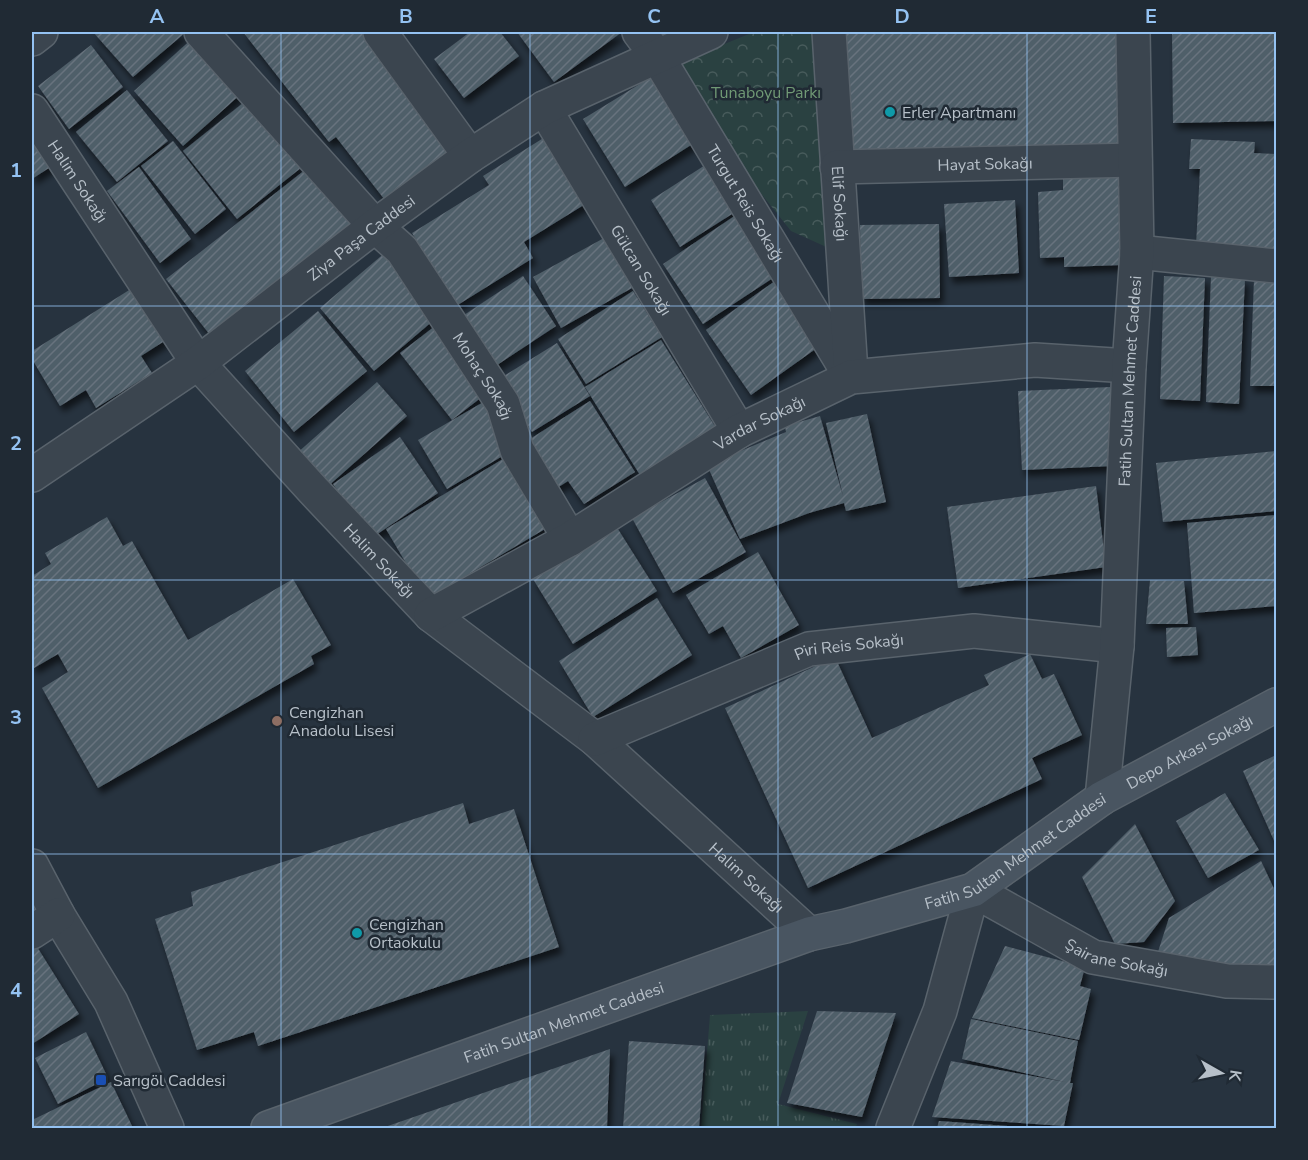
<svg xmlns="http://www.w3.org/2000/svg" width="1308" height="1160" font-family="'Nunito Sans',sans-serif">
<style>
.grass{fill:url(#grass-tufts)}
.park{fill:url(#park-crowns)}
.building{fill:url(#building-hatch);filter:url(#shadow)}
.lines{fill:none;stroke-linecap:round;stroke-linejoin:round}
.street-casing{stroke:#59636c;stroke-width:36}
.secondary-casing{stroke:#59636c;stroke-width:36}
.street{stroke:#3b454f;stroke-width:33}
.secondary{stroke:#495561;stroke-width:33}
.grid{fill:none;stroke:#94c2f2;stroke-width:1.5;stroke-opacity:0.55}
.culture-dot{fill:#0f9aa8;stroke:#202a34;stroke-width:2}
.education-dot{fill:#8d6e63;stroke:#202a34;stroke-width:2}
.transit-dot{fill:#1a4fb4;stroke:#202a34;stroke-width:2}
.labels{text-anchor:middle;stroke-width:5;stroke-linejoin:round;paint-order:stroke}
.park-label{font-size:16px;fill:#709975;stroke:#202a34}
.poi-label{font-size:16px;fill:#b7c0c9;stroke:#202a34;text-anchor:start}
.street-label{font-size:16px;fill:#b7c0c9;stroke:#202a34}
.neatline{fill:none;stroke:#94c2f2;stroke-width:2}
.grid-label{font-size:20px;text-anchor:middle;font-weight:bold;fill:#94c2f2}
</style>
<defs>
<pattern id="grass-tufts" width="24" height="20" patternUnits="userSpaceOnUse" patternTransform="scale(1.5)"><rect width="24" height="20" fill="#2a4141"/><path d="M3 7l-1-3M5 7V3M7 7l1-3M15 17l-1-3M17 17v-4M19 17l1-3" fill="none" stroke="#475b5b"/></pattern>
<pattern id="park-crowns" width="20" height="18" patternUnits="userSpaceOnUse" patternTransform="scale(1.5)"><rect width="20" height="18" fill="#2a4141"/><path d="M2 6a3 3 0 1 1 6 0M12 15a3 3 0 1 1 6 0" fill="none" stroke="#475b5b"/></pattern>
<pattern id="building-hatch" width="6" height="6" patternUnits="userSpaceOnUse" patternTransform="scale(1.5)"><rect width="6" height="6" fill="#505e69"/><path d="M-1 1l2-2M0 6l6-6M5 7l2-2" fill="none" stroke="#67737d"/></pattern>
<filter id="shadow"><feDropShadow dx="3.5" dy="6" stdDeviation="3" flood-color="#0009"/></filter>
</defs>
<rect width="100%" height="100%" fill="#27333f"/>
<polygon class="grass" points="808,1011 778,1104 857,1124 855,1128 701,1128 710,1015"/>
<polygon class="park" points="768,32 822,32 833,250 791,231 759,191 678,63 749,34"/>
<g class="building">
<polygon points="93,32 186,32 133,77"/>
<polygon points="243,32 365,32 457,150 388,204 336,137 329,142"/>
<polygon points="470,32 500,32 519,56 464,98 434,59"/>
<polygon points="517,32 622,32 554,82"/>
<polygon points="843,32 1120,32 1121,149 849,156"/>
<polygon points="1172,32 1276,32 1276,121 1173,123"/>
<polygon points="194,37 243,92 183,146 134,91"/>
<polygon points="91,45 123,87 69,129 38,86"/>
<polygon points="661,71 702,138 625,187 583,119"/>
<polygon points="127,90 168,141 117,182 76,132"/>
<polygon points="248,99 302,167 237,219 183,151"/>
<polygon points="32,120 58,162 32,179"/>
<polygon points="553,132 595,198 524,242 533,258 456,306 412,233 489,185 483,176"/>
<polygon points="1191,139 1255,142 1254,153 1276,154 1276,258 1196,246 1200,169 1189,169"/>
<polygon points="173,141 226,209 195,234 141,166"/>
<polygon points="713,160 743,207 680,247 651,200"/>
<polygon points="310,166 357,227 214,340 166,279"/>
<polygon points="139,167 191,239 160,263 107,191"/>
<polygon points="1121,177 1123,265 1064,267 1064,257 1040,258 1038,192 1063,190 1063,179"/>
<polygon points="1015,200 1019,273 949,277 944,204"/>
<polygon points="742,211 782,272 703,324 663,264"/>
<polygon points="939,224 940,298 861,299 860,225"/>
<polygon points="604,238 632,288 561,328 533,277"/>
<polygon points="387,251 441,314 374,371 320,308"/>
<polygon points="523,276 556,326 488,371 455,321"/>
<polygon points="782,276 828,340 751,395 706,330"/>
<polygon points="1164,276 1205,278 1200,401 1160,399"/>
<polygon points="1211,277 1245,279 1239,404 1206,402"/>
<polygon points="1254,280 1276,281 1276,386 1250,386"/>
<polygon points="134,287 166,340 141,356 152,373 96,408 86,390 60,406 32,359 32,351"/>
<polygon points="633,291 662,337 586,384 558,339"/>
<polygon points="318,311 367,371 294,432 245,371"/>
<polygon points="439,323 491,390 452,420 400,353"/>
<polygon points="661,340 716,428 640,475 585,387"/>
<polygon points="557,343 590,396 532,432 499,379"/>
<polygon points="377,382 407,416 326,488 296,454"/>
<polygon points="1110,387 1113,466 1022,470 1018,391"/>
<polygon points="487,400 516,448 447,489 418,440"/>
<polygon points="590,401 635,472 584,504 568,481 549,493 519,446"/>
<polygon points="867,414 886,502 846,511 844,503 809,513 740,539 707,465 786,432 785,426 820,416 843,496 826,423"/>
<polygon points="400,437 438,493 370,539 333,484"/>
<polygon points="1276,451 1276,511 1163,522 1156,463"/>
<polygon points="513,453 555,523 427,599 386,529"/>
<polygon points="705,478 746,552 673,593 632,518"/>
<polygon points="1096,486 1106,567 958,588 947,507"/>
<polygon points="1276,515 1276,606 1194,613 1187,523"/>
<polygon points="107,517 123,546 132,541 188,640 293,579 331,645 311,656 314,664 98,788 42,688 68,672 58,654 34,668 32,664 32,576 51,564 45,553"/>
<polygon points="616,526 657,591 573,644 533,579"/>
<polygon points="758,552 799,625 741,658 723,626 709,634 686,595"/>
<polygon points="1150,580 1184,581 1188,624 1146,624"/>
<polygon points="657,598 692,655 593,717 559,661"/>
<polygon points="1196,627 1198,655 1167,657 1166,628"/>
<polygon points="1030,654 1042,679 1054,674 1082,735 1032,758 1042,779 808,888 725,708 835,657 872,738 989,685 984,675"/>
<polygon points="1276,755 1276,845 1243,771"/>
<polygon points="1225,793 1259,850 1208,878 1176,821"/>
<polygon points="463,803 469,824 514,809 559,947 258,1046 254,1032 197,1050 155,919 193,906 191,892"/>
<polygon points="1135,824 1175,901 1144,942 1115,944 1082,877"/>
<polygon points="1261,861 1276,893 1276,973 1155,961 1169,918"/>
<polygon points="34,942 79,1014 32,1044 32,944"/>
<polygon points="1005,946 1085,967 1080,986 1091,989 1079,1040 972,1018"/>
<polygon points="817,1011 896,1013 862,1117 787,1103"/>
<polygon points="971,1019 1078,1041 1070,1083 1073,1083 1064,1126 932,1117 951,1061 1065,1082 962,1059"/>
<polygon points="86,1032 108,1078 58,1104 35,1058"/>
<polygon points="629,1041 705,1046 699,1128 623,1128"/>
<polygon points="610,1049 607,1128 382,1128"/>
<polygon points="111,1082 133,1128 32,1128 32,1120"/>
<polygon points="939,1121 1021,1127 1021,1128 937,1128"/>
</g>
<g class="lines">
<g class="street-casing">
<g id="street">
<path id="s1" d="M201,32L375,226L402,250L503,404L517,450L570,539"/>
<polyline points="380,32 470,156"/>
<path id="s2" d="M639,32L657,56L851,377"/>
<path id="s3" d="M829,32L851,373"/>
<polyline points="32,39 41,32"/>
<path id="s4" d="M544,108L739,431"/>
<path id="s5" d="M32,111L198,363L313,490L431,615L595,739L809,934"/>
<path id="s6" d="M837,167L1135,160"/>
<polyline points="1137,252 1276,266"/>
<path id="s7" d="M32,475L198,363L375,226L470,156L544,108L711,32"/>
<path id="s8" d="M431,615L570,539L739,431L851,377L1035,360L1129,366"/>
<path id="s9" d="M595,739L809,649L974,631L1117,646"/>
<path id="s10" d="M1102,798L1117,646L1129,366L1137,252L1133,32"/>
<polyline points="32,866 58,915 111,1002 167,1128"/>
<polyline points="32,932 58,915"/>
<path id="s11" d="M893,1128L940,1011L973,890L1093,957L1227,981L1276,982"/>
</g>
</g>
<g class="secondary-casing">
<g id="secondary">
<path id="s12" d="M268,1128L809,934L846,926L973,890L1102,798L1276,705"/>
</g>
</g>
<use href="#street" class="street"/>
<use href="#secondary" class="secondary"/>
</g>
<path class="grid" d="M281,32V1128M530,32V1128M778,32V1128M1027,32V1128M32,306H1276M32,580H1276M32,854H1276"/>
<g class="culture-dot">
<circle cx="890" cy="112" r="6"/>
<circle cx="357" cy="933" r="6"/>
</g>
<circle class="education-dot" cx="277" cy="721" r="6"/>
<rect class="transit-dot" x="95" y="1074" width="12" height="12" rx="3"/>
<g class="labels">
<g class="park-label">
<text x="766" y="98">Tunaboyu Parkı</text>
</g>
<g class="poi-label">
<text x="902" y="118">Erler Apartmanı</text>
<text x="289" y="718">Cengizhan<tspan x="289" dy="18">Anadolu Lisesi</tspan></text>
<text x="369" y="930">Cengizhan<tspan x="369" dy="18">Ortaokulu</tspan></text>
<text x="113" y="1086">Sarıgöl Caddesi</text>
</g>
<g class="street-label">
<text dy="6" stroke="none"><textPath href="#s6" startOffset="148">Hayat Sokağı</textPath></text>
<text dy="6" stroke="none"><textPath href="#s5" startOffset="84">Halim Sokağı</textPath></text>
<text dy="6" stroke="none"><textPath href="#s2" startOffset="202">Turgut Reis Sokağı</textPath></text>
<text dy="6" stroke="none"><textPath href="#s3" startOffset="172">Elif Sokağı</textPath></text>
<text dy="6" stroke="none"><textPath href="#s7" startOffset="406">Ziya Paşa Caddesi</textPath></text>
<text dy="6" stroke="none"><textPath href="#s4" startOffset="189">Gülcan Sokağı</textPath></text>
<text dy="6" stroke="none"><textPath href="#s1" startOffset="447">Mohaç Sokağı</textPath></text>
<text dy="6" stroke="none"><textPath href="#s10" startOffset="418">Fatih Sultan Mehmet Caddesi</textPath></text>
<text dy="6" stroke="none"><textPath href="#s8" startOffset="381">Vardar Sokağı</textPath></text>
<text dy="6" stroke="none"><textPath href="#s5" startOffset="570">Halim Sokağı</textPath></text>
<text dy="6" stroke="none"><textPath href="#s9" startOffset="272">Piri Reis Sokağı</textPath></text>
<text dy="6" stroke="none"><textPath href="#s12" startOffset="1002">Depo Arkası Sokağı</textPath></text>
<text dy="6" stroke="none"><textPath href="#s12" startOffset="800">Fatih Sultan Mehmet Caddesi</textPath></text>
<text dy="6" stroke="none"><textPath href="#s5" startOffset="1056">Halim Sokağı</textPath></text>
<text dy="6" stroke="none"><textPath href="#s11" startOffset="412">Şairane Sokağı</textPath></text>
<text dy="6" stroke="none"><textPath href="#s12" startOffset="314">Fatih Sultan Mehmet Caddesi</textPath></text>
</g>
</g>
<rect width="1308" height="1160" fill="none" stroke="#202a34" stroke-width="66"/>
<g transform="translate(1221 1073) rotate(99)" stroke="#202a34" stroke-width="4.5" paint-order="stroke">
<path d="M0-4.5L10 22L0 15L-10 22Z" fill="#b7c0c9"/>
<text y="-9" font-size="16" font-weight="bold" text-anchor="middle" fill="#b7c0c9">K</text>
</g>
<rect x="33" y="33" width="1242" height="1094" class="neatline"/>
<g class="grid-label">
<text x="157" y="23">A</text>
<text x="406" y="23">B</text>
<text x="654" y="23">C</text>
<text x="902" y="23">D</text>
<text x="1151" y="23">E</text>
<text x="16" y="177">1</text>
<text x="16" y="450">2</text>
<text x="16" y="724">3</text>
<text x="16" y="997">4</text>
</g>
</svg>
